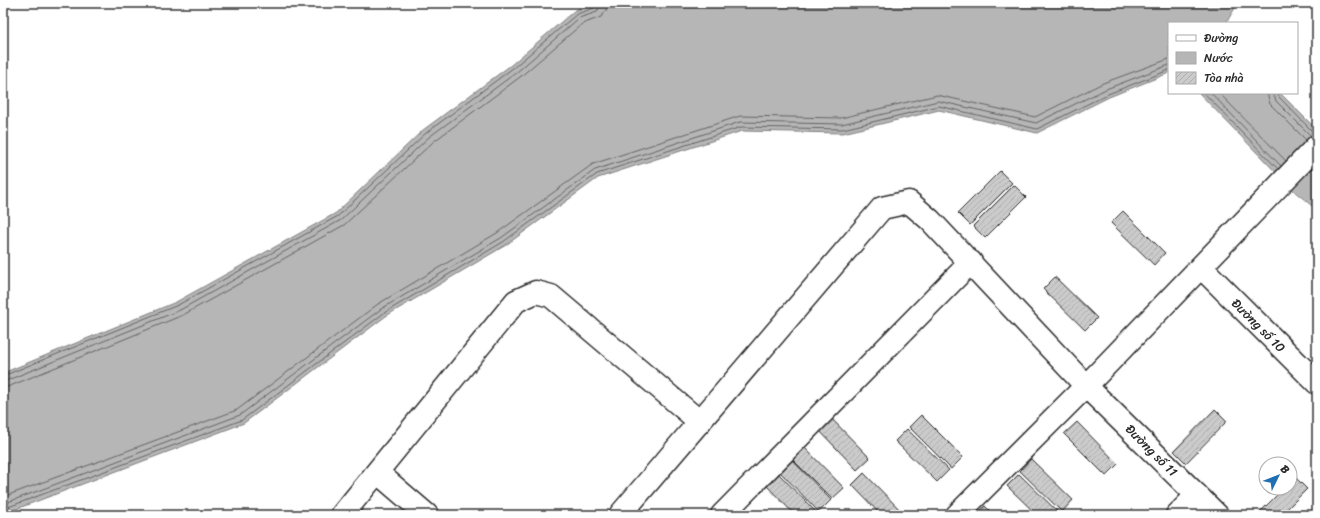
<svg xmlns="http://www.w3.org/2000/svg" width="1320" height="518" font-family="Sriracha,sans-serif">
<style>
.water{fill:#b6b6b6;stroke:#7e7e7e}
.lines{fill:none;stroke-linecap:round;stroke-linejoin:round}
.shore{stroke:#636363;stroke-width:1}
.building{fill:url(#building-hatch);stroke:#2b2b2b}
.minor-casing{stroke:#2b2b2b;stroke-width:25}
.minor{stroke:#fff;stroke-width:22}
.labels{text-anchor:middle;stroke-width:3.5;stroke-linejoin:round;paint-order:stroke}
.street-label{font-size:13px;fill:#2b2b2b;stroke:#fff}
</style>
<defs>
<pattern id="building-hatch" width="6" height="6" patternUnits="userSpaceOnUse"><rect width="6" height="6" fill="#cbcbcb"/><path d="M-1 1l2-2M0 6l6-6M5 7l2-2" fill="none" stroke="#aeaeae"/></pattern>
</defs>
<rect width="100%" height="100%" fill="#fff"/>
<filter id="ink" filterUnits="userSpaceOnUse"><feTurbulence type="fractalNoise" baseFrequency=".025" numOctaves="2"/><feDisplacementMap in="SourceGraphic" scale="8" xChannelSelector="R" yChannelSelector="G"/><feConvolveMatrix kernelMatrix="1 2 1 2 8 2 1 2 1" color-interpolation-filters="sRGB"/></filter>
<g filter="url(#ink)">
<g class="water">
<polygon points="598,3 1238,3 1226,23 1169,23 1169,73 1109,97 1037,133 939,110 843,133 742,131 598,178 506,245 386,316 244,423 3,514 3,373 176,302 336,213 423,130 511,65 575,10"/>
<polygon points="1199,93 1280,93 1317,130 1317,210 1294,191"/>
</g>
<g class="lines">
<g class="shore">
<polyline points="1204,93 1278,169"/>
<polyline points="1211,93 1281,166"/>
<polyline points="1219,93 1286,161"/>
<polyline points="1267,93 1270,104 1306,140"/>
<polyline points="1273,93 1276,101 1311,136"/>
<polyline points="1278,93 1279,97 1312,131 1317,133"/>
<polyline points="3,376 178,305 338,216 426,133 513,68 577,14 594,8 596,3"/>
<polyline points="3,382 180,310 341,220 429,137 517,72 579,18 597,12 601,3"/>
<polyline points="3,388 10,386 183,315 344,225 433,142 520,77 582,24 601,17 606,11 607,3"/>
<polyline points="3,497 237,410 378,304 497,233 593,164 740,116 841,118 937,95 1035,117 1103,83 1169,59"/>
<polyline points="3,504 240,415 381,309 501,238 595,170 740,122 842,124 938,101 1036,123 1106,89 1169,65"/>
<polyline points="3,509 242,420 384,313 503,242 597,174 741,127 843,129 939,106 1037,129 1108,94 1169,70"/>
</g>
</g>
<g class="building">
<polygon points="1000,171 1012,183 970,225 958,213"/>
<polygon points="1014,185 1026,197 985,238 973,226"/>
<polygon points="1123,211 1165,253 1154,265 1111,223"/>
<polygon points="1055,277 1097,318 1085,330 1043,289"/>
<polygon points="1215,409 1227,421 1186,463 1174,451"/>
<polygon points="828,415 870,458 857,470 816,427"/>
<polygon points="921,415 963,457 951,469 909,427"/>
<polygon points="1077,422 1118,464 1106,476 1064,434"/>
<polygon points="907,429 949,470 937,482 895,441"/>
<polygon points="802,445 844,488 832,499 790,457"/>
<polygon points="790,458 831,500 819,512 778,470"/>
<polygon points="1031,459 1073,500 1062,512 1020,471"/>
<polygon points="776,471 817,513 816,515 795,515 764,483"/>
<polygon points="864,473 905,515 881,515 852,485"/>
<polygon points="1019,474 1061,515 1037,515 1007,486"/>
<polygon points="1295,477 1307,489 1281,515 1257,515 1284,488 1290,488 1290,482"/>
<polygon points="985,506 994,515 977,515"/>
</g>
<g class="lines">
<g class="minor-casing">
<g id="minor">
<polyline points="1201,267 1317,383"/>
<polyline points="378,473 427,515"/>
<polyline points="342,515 516,301 536,292 551,296 700,422"/>
<polyline points="620,515 882,208 909,202 930,220 1086,386 1217,515"/>
<polyline points="722,515 971,262"/>
<polyline points="957,515 1086,386 1317,146"/>
<polyline points="1177,515 1197,495"/>
</g>
</g>
<use href="#minor" class="minor"/>
</g>
</g>
<g class="labels">
<g class="street-label">
<text transform="translate(1259 325) rotate(45)" y="5">Đường số 10</text>
<text transform="translate(1152 450) rotate(45)" y="5">Đường số 11</text>
</g>
</g>
<rect width="1320" height="518" fill="none" stroke="#fff" stroke-width="16"/>
<rect x="8" y="8" width="1304" height="502" fill="none" stroke="#2b2b2b" stroke-width="1.5" filter="url(#ink)"/>
<rect x="1168" y="22" width="130" height="72" fill="#ffffff" stroke="#aaaaaa"/>
<rect x="1176" y="35" width="20" height="6" fill="#ffffff" stroke="#aaaaaa"/>
<text x="1204" y="42" font-size="12" fill="#2b2b2b">Đường</text>
<rect x="1176" y="52" width="20" height="12" fill="#b6b6b6" stroke="#aaaaaa"/>
<text x="1204" y="62" font-size="12" fill="#2b2b2b">Nước</text>
<rect x="1176" y="72" width="20" height="12" fill="url(#building-hatch)" stroke="#aaaaaa"/>
<text x="1204" y="82" font-size="12" fill="#2b2b2b">Tòa nhà</text>
<g transform="translate(1278 476) rotate(47)"><circle r="19" fill="#ffffff" stroke="#aaaaaa"/>
<path d="M0-3L7 15L0 10L-7 15Z" fill="#1f6fb2"/>
<text y="-6" font-size="11" font-weight="bold" text-anchor="middle" fill="#2b2b2b">B</text>
</g>
</svg>
